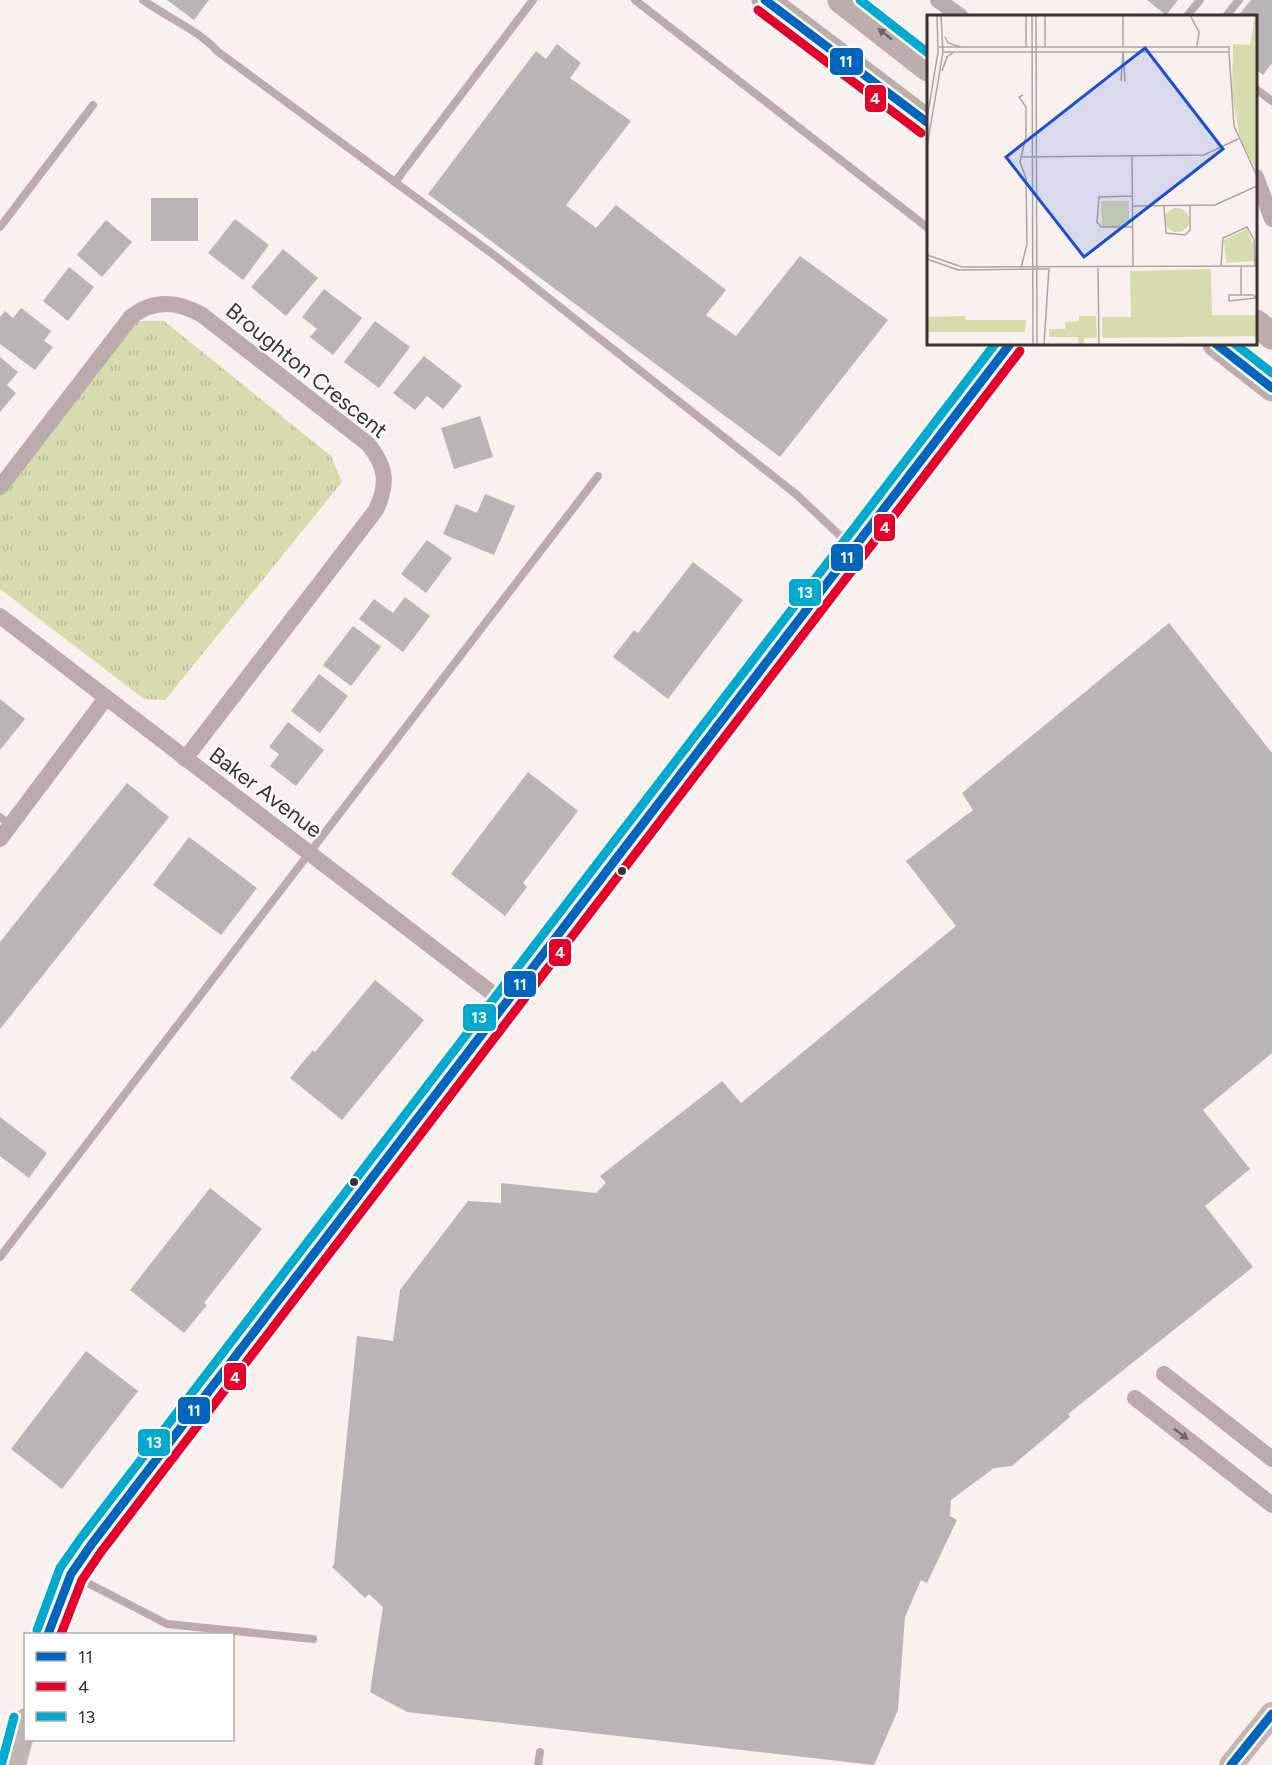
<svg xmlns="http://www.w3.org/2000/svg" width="1272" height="1765" font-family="Figtree,sans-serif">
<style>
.grass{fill:url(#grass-tufts)}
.building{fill:#b9b4b6}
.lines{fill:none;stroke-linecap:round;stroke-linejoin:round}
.lane{stroke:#bbabac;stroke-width:8}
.street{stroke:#bbabac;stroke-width:16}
.secondary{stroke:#c3b5b4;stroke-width:24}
.primary{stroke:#bdadad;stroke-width:27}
.bus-1-casing{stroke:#fff;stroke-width:14}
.bus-2-casing{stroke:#fff;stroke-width:14}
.bus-3-casing{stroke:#fff;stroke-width:14}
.bus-1{stroke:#0065bd;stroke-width:9}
.bus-2{stroke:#e4002b;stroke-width:9}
.bus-3{stroke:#00a9ce;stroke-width:9}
.oneway{fill:#6f6461}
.oneway2{fill:#6e6361}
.bus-dot{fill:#3b332f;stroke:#fff;stroke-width:2}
.labels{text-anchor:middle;stroke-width:4.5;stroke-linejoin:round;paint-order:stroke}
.street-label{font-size:22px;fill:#3b332f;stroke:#fff}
.inset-road{fill:none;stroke:#ada5a2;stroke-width:1.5}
.view{fill:#1d4ed8;fill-opacity:0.15;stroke:#1d4ed8;stroke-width:3}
.inset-edge{fill:none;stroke:#3b332f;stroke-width:3}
.line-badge{stroke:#fff;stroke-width:2}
.badge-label{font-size:16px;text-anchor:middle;font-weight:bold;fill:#fff}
</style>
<defs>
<pattern id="grass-tufts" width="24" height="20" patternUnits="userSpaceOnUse" patternTransform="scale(1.5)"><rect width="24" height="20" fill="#d7dcae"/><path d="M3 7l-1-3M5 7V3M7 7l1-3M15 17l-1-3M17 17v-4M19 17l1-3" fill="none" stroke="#b9bd96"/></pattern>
</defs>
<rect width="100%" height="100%" fill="#f9f1ee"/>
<polygon class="grass" points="127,321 164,321 331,456 342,482 165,700 144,699 0,589 0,487"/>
<g class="building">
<polygon points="167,0 209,0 194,20"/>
<polygon points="1147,0 1178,0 1166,15"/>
<polygon points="1251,0 1272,0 1272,63 1263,75 1256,70 1256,16 1238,16"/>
<polygon points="557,44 581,63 570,78 631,121 566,205 596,228 616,205 726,290 706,315 736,336 800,256 888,320 780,457 428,194 536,51 546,59"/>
<rect x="151" y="198" width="47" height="43"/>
<polygon points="235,219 269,245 243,280 208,253"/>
<polygon points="106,220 132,242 102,277 77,255"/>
<polygon points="283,249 318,278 286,316 251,287"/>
<polygon points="69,267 94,287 68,321 43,301"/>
<polygon points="324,289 362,318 333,355 310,337 317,329 302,317"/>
<polygon points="21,308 51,331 44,341 53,347 35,370 0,344 0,317 5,311 13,318"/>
<polygon points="375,321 410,347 379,388 344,362"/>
<polygon points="424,356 462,386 443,409 427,396 415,410 393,393"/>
<polygon points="0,357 18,372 7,385 16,393 0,412"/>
<polygon points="480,416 493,457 454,469 441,428"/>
<polygon points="485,494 515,506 494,555 443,534 456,504 477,513"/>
<polygon points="427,540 452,558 426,593 401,574"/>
<polygon points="693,562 743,600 668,699 613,657 634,630 638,633"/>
<polygon points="405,597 430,616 403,652 359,619 374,599 393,613"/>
<polygon points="1169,623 1272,753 1272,1053 1203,1110 1250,1169 1205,1206 1253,1267 1068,1414 1070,1417 1012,1466 994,1468 951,1500 950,1516 957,1520 927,1583 921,1580 905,1617 898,1710 874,1765 407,1712 370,1692 383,1607 369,1594 365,1598 332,1567 334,1564 357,1336 393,1341 400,1290 468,1201 501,1203 501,1183 596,1193 606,1183 600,1176 722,1081 741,1103 956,926 906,861 973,810 962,793"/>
<polygon points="353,626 381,647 351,686 323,665"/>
<polygon points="319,674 348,696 320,733 291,711"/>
<polygon points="0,699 25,719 0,750"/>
<polygon points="288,722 324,750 296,786 270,766 279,754 269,747"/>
<polygon points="528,772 578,811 523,883 527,887 505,916 451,874"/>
<polygon points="127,783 169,817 0,1029 0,942"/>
<polygon points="189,837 257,888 221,935 153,885"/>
<polygon points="375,980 424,1020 342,1120 290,1078 313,1050 315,1052"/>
<polygon points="0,1117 47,1153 29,1178 0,1156"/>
<polygon points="210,1188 262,1229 204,1303 207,1305 184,1333 130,1290"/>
<polygon points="86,1351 138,1391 62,1489 11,1449"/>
</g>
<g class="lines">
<g class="lane">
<path d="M143,0C165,16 201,32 217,51L498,258L797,495L851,546"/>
<polyline points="635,0 928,228"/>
<polyline points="1187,16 1200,0"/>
<polyline points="1226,16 1239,0"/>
<polyline points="1256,89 1272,101"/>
<polyline points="395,182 533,0"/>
<polyline points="0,227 93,105"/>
<polyline points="0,817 10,825"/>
<polyline points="0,1257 598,476"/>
<polyline points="74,1576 167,1624 313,1639"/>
<polyline points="538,1765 540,1752"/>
</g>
<g class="street">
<polyline points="938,0 960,16"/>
<polyline points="1256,177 1272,219"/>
<path d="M0,487L131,317C153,299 178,301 202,315L368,444C387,467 388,484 376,510L185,759"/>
<polyline points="0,616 505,1003"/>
<polyline points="0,839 106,698"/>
<polyline points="1164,1374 1272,1459"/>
<polyline points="1135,1398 1272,1505"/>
</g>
<g class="secondary">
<polyline points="48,1634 71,1574 91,1545 1010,344"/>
<polyline points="14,1765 26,1720"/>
<polyline points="1231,1765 1272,1714"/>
</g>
<g class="primary">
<polyline points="765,0 928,123"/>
<polyline points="841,0 928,68"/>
<polyline points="1256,323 1272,336"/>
<polyline points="1216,344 1272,388"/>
</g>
<g class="bus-1-casing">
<g id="bus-1">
<polyline points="765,0 928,123"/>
<polyline points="1216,344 1272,388"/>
<polyline points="48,1634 71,1574 91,1545 1010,344"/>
<polyline points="1231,1765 1272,1714"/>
</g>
</g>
<g class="bus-2-casing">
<g id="bus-2">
<polyline points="758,10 921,133"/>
<polyline points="61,1634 82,1580 101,1552 1020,351"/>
</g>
</g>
<g class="bus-3-casing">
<g id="bus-3">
<polyline points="860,0 928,53"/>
<polyline points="1235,344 1272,373"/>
<polyline points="37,1630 60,1568 81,1538 995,344"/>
<polyline points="2,1762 14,1717"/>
</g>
</g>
<use href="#bus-1" class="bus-1"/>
<use href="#bus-2" class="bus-2"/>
<use href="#bus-3" class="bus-3"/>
</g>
<defs><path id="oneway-solid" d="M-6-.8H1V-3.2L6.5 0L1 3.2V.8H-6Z" transform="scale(1.5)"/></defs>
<use class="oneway" href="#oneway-solid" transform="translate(885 34) rotate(-142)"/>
<use class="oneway2" href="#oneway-solid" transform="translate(1181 1434) rotate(38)"/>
<g class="bus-dot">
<circle cx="622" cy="871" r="5"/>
<circle cx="354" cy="1182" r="5"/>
</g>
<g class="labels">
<g class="street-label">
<text transform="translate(307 370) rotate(39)" y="8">Broughton Crescent</text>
<text transform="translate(266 792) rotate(37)" y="8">Baker Avenue</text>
</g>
</g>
<g transform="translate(927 15)">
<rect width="330" height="330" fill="#f9f1ee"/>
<path d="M328,0H330V156L313,124L305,79L306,29L324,30ZM174,186H202V212H175ZM238 205a12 12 0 1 1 24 0a12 12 0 1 1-24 0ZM320,214L326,229L327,246L299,248L297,225ZM284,254L285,300H330V321L175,323V302H204L203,256ZM38,301L39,305H99L98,317H0V302ZM152,301H169L170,323H157V330H152L151,322H122V314H138V307L152,306Z" fill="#d7dcae"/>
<path d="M328,0H330V57L324,54L323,32ZM330,67V76L323,85L330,115L319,85L320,77Z" fill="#d7dcae"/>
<path d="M205,265H222L223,291H206ZM231 278a8 8 0 1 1 16 0a8 8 0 1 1-16 0ZM232,290L250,295V312L235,308ZM209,293H227L230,311L215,309ZM253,295L272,296L274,313L257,311Z" fill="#d7dcae"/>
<path class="inset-road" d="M105,0L106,330M109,0L110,330M196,0V31M263,0L272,17L270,31M18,22L21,28L34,32M12,32H302V37M99,32V0M118,32V0M16,37H302M302,37L307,111L330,161M15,56L20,42L27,37M194,66L196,36L198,67M0,104L11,37L10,0M0,132L16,37L14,0M205,141L206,252M93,142L277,140L311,124M206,181L172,182L170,207L174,212H206M206,191L288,190L330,171M237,191L239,218L258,220L263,215V190M0,240L35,252L330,251M0,244L31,255L121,254M294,251L296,223L320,212L327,225L328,251M314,252V280M94,253L100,229L99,163L93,147L99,121V92L92,82L96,80M171,253L172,330M302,280H326L329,283L302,286ZM117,330L122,253"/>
<path class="view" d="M218,33L296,134L157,242L79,142Z"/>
<rect width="330" height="330" class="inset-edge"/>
</g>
<g class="line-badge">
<rect x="829" y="47" width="35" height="29" rx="6" fill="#0065bd"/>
<rect x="864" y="84" width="23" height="29" rx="6" fill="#e4002b"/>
<rect x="873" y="513" width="23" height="29" rx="6" fill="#e4002b"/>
<rect x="830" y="543" width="34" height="29" rx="6" fill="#0065bd"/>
<rect x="788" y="578" width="34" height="29" rx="6" fill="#00a9ce"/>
<rect x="548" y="938" width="24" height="29" rx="6" fill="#e4002b"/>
<rect x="503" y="970" width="34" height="28" rx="6" fill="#0065bd"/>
<rect x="462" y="1003" width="35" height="29" rx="6" fill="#00a9ce"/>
<rect x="223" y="1362" width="24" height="29" rx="6" fill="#e4002b"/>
<rect x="177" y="1396" width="34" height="29" rx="6" fill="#0065bd"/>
<rect x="137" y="1428" width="34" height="29" rx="6" fill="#00a9ce"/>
</g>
<g class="badge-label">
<text x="846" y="67">11</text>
<text x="875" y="104">4</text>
<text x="885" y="533">4</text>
<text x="847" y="563">11</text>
<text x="805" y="598">13</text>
<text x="560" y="958">4</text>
<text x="520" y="990">11</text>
<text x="479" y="1023">13</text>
<text x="235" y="1383">4</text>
<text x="194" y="1416">11</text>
<text x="154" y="1448">13</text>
</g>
<rect x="24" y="1633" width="210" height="108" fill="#ffffff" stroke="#b1adac" stroke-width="1.5"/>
<rect x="36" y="1652" width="30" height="9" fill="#0065bd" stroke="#b1adac" stroke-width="1.5"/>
<text x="78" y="1663" font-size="18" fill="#3b332f">11</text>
<rect x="36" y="1682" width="30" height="9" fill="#e4002b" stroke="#b1adac" stroke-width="1.5"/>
<text x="78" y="1693" font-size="18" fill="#3b332f">4</text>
<rect x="36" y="1712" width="30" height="9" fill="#00a9ce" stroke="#b1adac" stroke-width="1.5"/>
<text x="78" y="1723" font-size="18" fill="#3b332f">13</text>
</svg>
